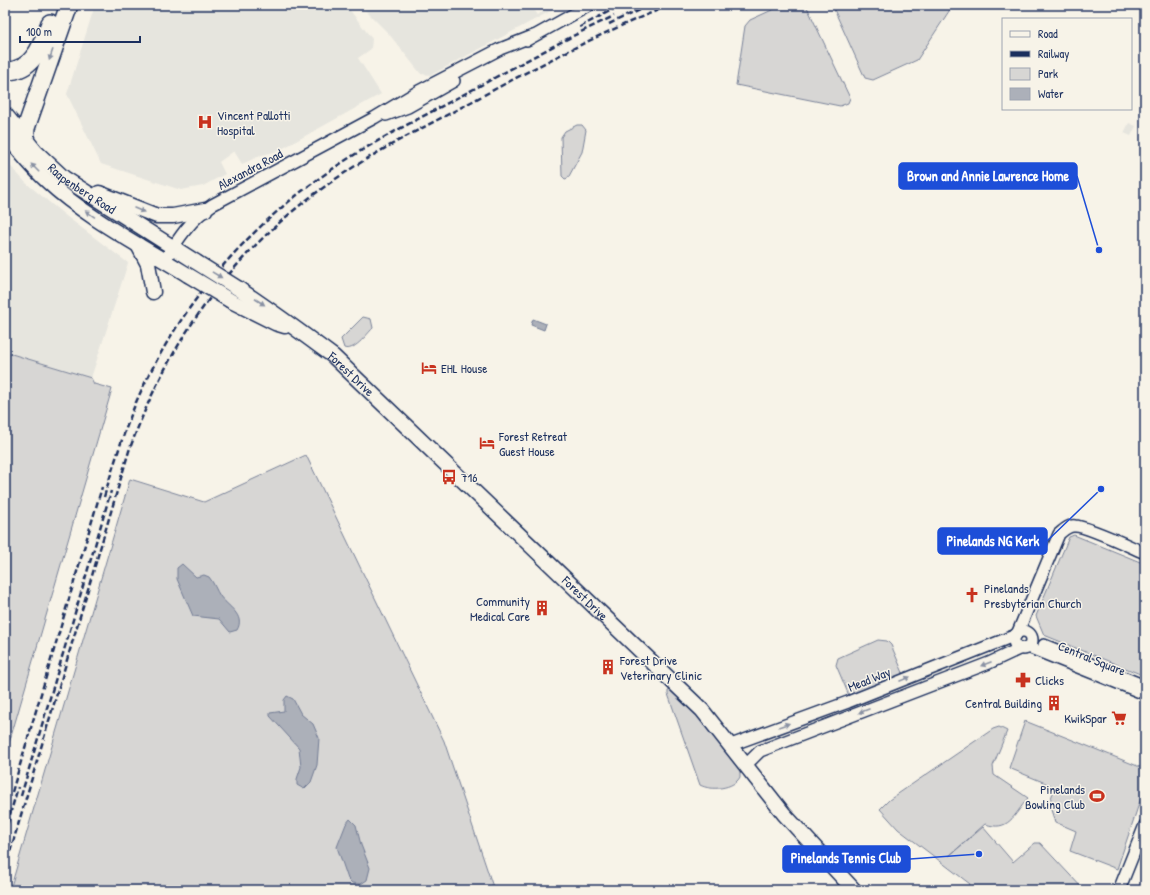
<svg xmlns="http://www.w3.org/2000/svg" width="1150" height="895" font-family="'Patrick Hand',sans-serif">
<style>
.built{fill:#e6e5de}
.green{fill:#d7d6d4;stroke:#798299}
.water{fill:#acb0b9;stroke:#727c95}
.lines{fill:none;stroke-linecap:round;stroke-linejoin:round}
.minor-casing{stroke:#1b2f5e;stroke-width:14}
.major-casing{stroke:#1b2f5e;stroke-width:17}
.highway-casing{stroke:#1b2f5e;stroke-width:20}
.minor{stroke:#f7f3e8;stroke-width:11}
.major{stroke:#f7f3e8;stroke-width:14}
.highway{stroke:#f7f3e8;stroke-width:17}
.rail{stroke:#1b2f5e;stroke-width:2.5;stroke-dasharray:6 3;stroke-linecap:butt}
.major-bridge-casing{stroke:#1b2f5e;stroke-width:17;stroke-linecap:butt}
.major-bridge{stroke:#f7f3e8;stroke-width:14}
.oneway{fill:#8991a3}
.labels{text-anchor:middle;stroke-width:3;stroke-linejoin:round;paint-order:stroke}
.poi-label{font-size:13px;fill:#1b2f5e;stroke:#f7f3e8;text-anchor:start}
.street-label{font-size:13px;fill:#1b2f5e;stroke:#f7f3e8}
.leader{fill:none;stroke:#1d4ed8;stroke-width:1.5}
.callout-dot{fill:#1d4ed8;stroke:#f7f3e8;stroke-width:1.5}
.callout{fill:#1d4ed8;stroke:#1d4ed8;stroke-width:1.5}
.callout-label{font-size:14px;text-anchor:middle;font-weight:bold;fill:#fff}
</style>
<rect width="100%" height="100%" fill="#f7f3e8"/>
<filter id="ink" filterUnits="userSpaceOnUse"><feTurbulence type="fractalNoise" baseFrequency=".025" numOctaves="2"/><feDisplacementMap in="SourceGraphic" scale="8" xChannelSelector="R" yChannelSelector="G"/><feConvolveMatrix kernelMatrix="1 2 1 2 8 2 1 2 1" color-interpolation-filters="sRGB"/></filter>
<g filter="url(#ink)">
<g class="built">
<polygon points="95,5 346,5 372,39 371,49 358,58 381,94 278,151 262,155 242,164 234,151 219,162 225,174 203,186 181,190 101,164 67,94"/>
<polygon points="360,5 530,5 537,15 556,5 562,5 431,75 421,74 389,34"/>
<polygon points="1129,123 1136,126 1131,136 1124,133"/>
<polygon points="5,160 26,183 66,216 128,263 91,378 5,352"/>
</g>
<g class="green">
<polygon points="783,5 804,5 807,7 850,98 848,103 840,106 736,85 745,26 750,20"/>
<polygon points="832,5 953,5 917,60 873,80 865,78"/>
<polygon points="577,125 582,125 586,130 582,152 568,178 565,179 562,176 561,137 565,131"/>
<path d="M363,317L371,319L373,328C366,335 354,352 344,348L341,339Z"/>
<polygon points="5,352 91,378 94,384 112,389 5,757"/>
<polygon points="306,455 444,741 494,890 10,890 130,479 204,502"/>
<polygon points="1074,535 1145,564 1145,676 1044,635 1036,616 1069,537"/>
<polygon points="878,640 887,641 891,645 904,675 850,698 836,665 838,658"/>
<path d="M670,690L702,720L740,769V777C734,789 711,791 700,785L668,694V691Z"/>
<polygon points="1025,721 1145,769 1145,786 1117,869 1070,851 1076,831 1055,822 1049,804 1055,787 1009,768"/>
<path d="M999,727L1007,731L993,766L994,775L1028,798C1013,816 1009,832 985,824L949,856L983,827L1013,862L1035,843H1040L1084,890H967L970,884L898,829L880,809L889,800L993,729Z"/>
</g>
<g class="water">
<polygon points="533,319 546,324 544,330 531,325"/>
<path d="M182,564L196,577L204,575L209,577C214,583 216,590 220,596C227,606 246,615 237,630L230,632L219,619L193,616L177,579V568Z"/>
<polygon points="287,696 293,699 301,714 313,724 319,738 317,765 311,782 304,789 297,785 297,779 301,767 299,748 270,716 270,713 284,711 284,700"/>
<polygon points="350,819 356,825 361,845 370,868 367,880 361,884 352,883 348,879 337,847 346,824"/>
</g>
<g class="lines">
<g class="minor-casing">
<g id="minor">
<polyline points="527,40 590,5"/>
<polyline points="386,115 408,107 454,81"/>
<path d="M165,260C178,239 191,219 212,205L374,118L419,91L500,49L533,36"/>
<circle cx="1023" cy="640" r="9"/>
<path d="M1018,632L1059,534C1064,530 1068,525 1075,526C1087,526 1131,547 1145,553"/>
<polyline points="1044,645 1145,686"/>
<polyline points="1028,647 1145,694"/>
<polyline points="731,745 848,702 1016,635"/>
<polyline points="746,765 760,751 989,663 1021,648"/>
<polyline points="1119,890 1145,825"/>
</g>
</g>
<g class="major-casing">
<g id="major">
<path id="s1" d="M5,114L36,152L64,178L196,262"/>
<path d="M5,133C18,150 32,167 47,181C85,217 143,247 188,275"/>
<polyline points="99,193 157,216 173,216 205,210"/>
<polyline points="138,245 148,264 153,292"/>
<path id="s2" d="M239,289C271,310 302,333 333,356L702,710L784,814L854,890"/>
<polyline points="231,301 275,323 285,326"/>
</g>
</g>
<g class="highway-casing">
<g id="highway">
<path d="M5,71C33,72 42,45 50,23"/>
<polyline points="25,140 26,128 69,5"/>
</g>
</g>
<use href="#minor" class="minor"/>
<use href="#major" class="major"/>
<use href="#highway" class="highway"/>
<g class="rail">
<polyline points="609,24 650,5"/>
<polyline points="580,27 621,5"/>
<path d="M104,497C114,464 124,431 137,400C179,306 246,228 331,170C370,143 413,122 455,99C508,71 560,41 614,16"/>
<polyline points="12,792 102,487"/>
<polyline points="21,796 111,491"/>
<polyline points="5,832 18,787"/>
<path d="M5,869L129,451C170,336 238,244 340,176C381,148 427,126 471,102C536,67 601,32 671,5"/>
</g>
<g class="major-bridge-casing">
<g id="major-bridge">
<polyline points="196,262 239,289"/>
<polyline points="188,275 231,301"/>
</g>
</g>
<use href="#major-bridge" class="major-bridge"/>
</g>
<defs><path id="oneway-solid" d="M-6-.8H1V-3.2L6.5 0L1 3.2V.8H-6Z"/></defs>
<g class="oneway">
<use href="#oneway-solid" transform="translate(51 55) rotate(109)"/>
<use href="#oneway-solid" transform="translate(35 168) rotate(-134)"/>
<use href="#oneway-solid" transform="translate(139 210) rotate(23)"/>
<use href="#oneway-solid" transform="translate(90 214) rotate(-146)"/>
<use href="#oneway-solid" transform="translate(217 275) rotate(31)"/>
<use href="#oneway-solid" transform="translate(260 302) rotate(33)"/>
<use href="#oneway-solid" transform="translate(986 664) rotate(159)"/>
<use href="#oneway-solid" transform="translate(905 679) rotate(-22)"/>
<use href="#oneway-solid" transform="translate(864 711) rotate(159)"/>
<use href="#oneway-solid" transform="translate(784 725) rotate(-19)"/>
</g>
</g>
<defs>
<g id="hospital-bare" transform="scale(1.2)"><path d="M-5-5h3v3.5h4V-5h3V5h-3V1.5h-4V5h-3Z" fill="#c8321e" stroke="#f7f3e8" stroke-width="2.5" paint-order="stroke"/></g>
<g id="hotel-bare" transform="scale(1.2)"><path d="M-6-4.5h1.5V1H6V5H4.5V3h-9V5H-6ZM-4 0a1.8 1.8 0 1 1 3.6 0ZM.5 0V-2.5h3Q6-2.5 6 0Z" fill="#c8321e" stroke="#f7f3e8" stroke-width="2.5" paint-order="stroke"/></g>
<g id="bus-bare" transform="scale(1.2)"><path d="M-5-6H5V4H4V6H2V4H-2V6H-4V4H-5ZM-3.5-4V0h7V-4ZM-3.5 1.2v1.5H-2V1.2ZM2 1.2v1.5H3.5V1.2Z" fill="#c8321e" stroke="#f7f3e8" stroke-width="2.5" paint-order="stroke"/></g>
<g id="church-bare" transform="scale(1.2)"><path d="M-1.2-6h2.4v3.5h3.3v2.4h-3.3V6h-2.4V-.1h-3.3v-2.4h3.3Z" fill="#c8321e" stroke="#f7f3e8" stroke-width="2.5" paint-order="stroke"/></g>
<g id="building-bare" transform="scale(1.2)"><path d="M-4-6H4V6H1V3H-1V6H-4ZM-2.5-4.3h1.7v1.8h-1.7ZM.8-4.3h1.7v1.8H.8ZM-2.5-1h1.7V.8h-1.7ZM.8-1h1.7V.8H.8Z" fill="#c8321e" stroke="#f7f3e8" stroke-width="2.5" paint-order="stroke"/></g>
<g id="pharmacy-bare" transform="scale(1.2)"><path d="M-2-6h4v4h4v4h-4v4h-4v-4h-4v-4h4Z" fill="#c8321e" stroke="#f7f3e8" stroke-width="2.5" paint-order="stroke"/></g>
<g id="supermarket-bare" transform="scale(1.2)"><path d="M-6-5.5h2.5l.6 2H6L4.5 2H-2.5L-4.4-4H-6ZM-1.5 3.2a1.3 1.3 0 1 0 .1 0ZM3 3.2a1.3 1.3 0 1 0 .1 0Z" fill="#c8321e" stroke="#f7f3e8" stroke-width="2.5" paint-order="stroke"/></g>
<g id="stadium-bare" transform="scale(1.2)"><path d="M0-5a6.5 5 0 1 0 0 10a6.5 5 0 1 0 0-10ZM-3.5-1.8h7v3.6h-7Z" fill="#c8321e" stroke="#f7f3e8" stroke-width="2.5" paint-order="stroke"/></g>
</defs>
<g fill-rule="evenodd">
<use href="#hospital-bare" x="205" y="122"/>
<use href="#hotel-bare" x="429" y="368"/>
<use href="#hotel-bare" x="487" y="443"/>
<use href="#bus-bare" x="449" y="477"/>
<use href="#church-bare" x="972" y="595"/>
<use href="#building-bare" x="542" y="608"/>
<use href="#building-bare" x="608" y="667"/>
<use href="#pharmacy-bare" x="1023" y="680"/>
<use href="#building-bare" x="1054" y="703"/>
<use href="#supermarket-bare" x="1119" y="718"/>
<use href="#stadium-bare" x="1097" y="796"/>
</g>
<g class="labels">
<g class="poi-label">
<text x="217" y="120">Vincent Pallotti<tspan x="217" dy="15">Hospital</tspan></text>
<text x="441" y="373">EHL House</text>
<text x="499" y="441">Forest Retreat<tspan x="499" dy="15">Guest House</tspan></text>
<text x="461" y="482">716</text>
<text x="984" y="593">Pinelands<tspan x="984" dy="15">Presbyterian Church</tspan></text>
<text x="530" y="606" text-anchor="end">Community<tspan x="530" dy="15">Medical Care</tspan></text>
<text x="620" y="665">Forest Drive<tspan x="620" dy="15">Veterinary Clinic</tspan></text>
<text x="1035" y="685">Clicks</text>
<text x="1042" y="708" text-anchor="end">Central Building</text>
<text x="1107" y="723" text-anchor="end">KwikSpar</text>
<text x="1085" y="794" text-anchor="end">Pinelands<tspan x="1085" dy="15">Bowling Club</tspan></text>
</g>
<g class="street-label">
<text transform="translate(250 169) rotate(-28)" y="5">Alexandra Road</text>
<text dy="5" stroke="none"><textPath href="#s1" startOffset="108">Raapenberg Road</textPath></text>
<text dy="5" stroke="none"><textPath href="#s2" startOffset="141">Forest Drive</textPath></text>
<text dy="5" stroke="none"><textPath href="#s2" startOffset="465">Forest Drive</textPath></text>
<text transform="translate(1092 658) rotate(22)" y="5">Central Square</text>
<text transform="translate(869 679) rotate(-22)" y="5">Mead Way</text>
</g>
</g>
<path class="leader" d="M1099 250L1077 176M1101 489L1047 541M979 854L910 859"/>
<g class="callout-dot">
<circle cx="1099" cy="250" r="4"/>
<circle cx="1101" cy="489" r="4"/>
<circle cx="979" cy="854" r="4"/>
</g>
<g class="callout">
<rect x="899" y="163" width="178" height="26" rx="4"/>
<rect x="938" y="528" width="109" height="26" rx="4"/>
<rect x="783" y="846" width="127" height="26" rx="4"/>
</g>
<g class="callout-label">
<text x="988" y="181">Brown and Annie Lawrence Home</text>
<text x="993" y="546">Pinelands NG Kerk</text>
<text x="846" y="863">Pinelands Tennis Club</text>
</g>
<rect width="1150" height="895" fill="none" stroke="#f7f3e8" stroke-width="20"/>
<rect x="10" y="10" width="1130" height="875" fill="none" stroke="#1b2f5e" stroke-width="1.5" filter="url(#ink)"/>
<rect x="1002" y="18" width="130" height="92" fill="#f7f3e8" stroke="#9fa5b1"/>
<rect x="1010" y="31" width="20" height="6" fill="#f7f3e8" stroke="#9fa5b1"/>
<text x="1038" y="38" font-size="12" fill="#1b2f5e">Road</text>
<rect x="1010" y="51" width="20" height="6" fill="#1b2f5e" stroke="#9fa5b1"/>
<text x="1038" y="58" font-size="12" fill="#1b2f5e">Railway</text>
<rect x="1010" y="68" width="20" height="12" fill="#d7d6d4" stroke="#9fa5b1"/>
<text x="1038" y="78" font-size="12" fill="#1b2f5e">Park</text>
<rect x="1010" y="88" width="20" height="12" fill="#acb0b9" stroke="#9fa5b1"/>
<text x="1038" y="98" font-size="12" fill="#1b2f5e">Water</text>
<path d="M20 36v6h120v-6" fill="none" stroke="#1b2f5e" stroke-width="2"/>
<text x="26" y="36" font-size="12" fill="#1b2f5e" stroke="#f7f3e8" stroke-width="3" paint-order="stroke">100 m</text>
</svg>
